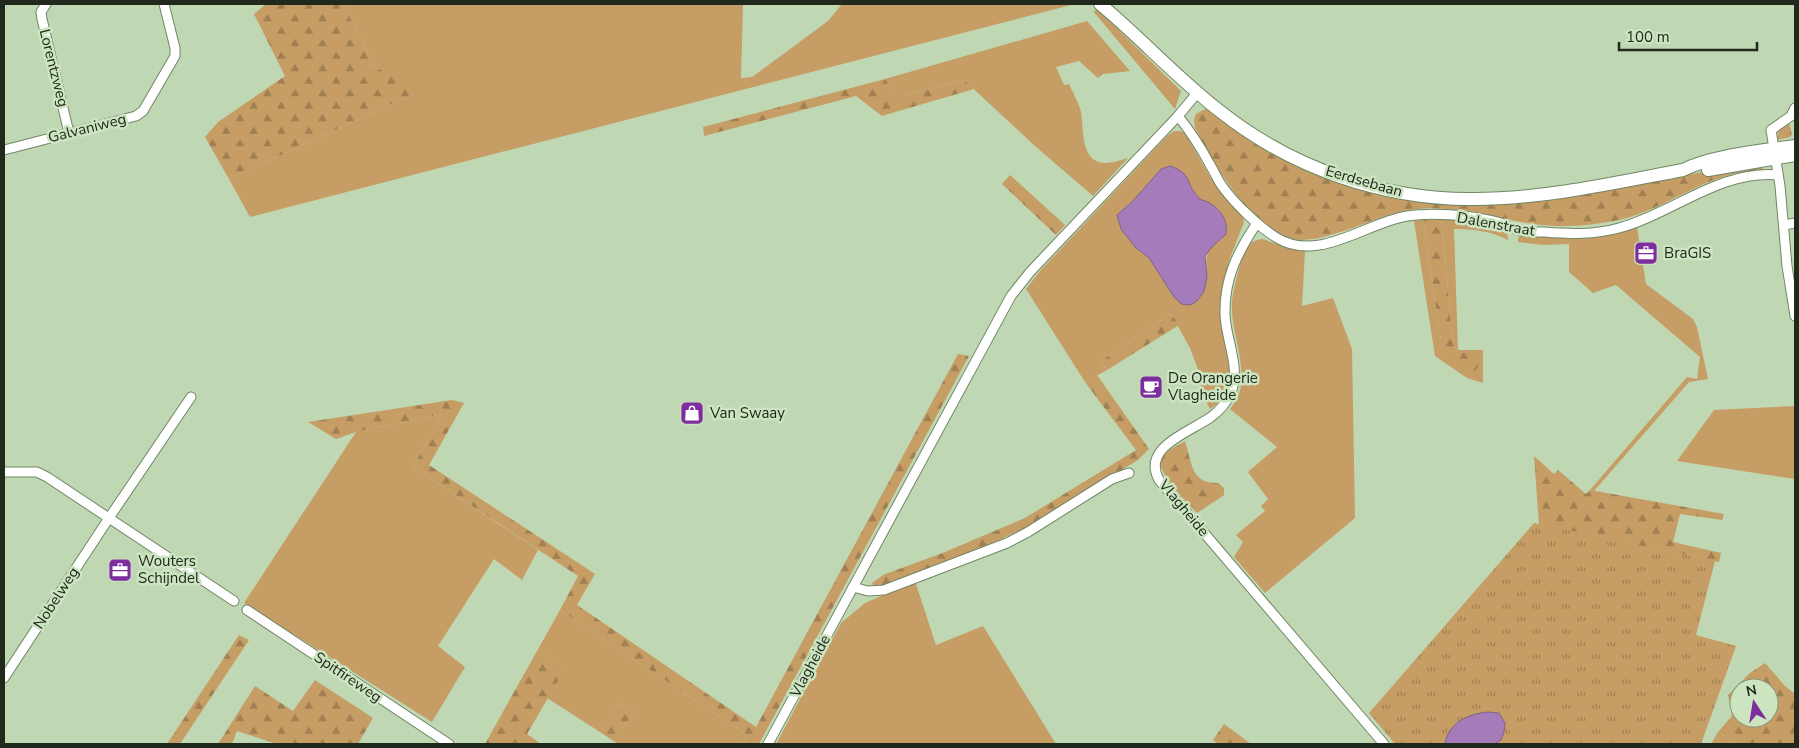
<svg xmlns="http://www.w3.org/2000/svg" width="1799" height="748" font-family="'Nunito Sans',sans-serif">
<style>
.green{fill:#c69d64;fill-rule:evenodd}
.forest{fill:url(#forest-firs);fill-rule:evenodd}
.park{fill:url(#park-tufts)}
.water{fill:#a57cb9;stroke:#7d638a}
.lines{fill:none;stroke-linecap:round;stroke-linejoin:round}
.street-casing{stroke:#708665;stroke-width:11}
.secondary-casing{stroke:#708665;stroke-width:14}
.street{stroke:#fff;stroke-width:9}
.secondary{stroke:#fff;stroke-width:12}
.labels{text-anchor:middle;stroke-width:5;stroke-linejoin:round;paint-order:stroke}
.street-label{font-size:15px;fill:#20291b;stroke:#cde4c0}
.poi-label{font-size:15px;fill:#20291b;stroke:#cde4c0;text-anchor:start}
</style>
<defs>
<pattern id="forest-firs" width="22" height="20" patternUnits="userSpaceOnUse" patternTransform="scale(1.25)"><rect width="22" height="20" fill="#c69d64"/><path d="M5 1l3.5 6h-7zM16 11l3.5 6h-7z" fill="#a08052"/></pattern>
<pattern id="park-tufts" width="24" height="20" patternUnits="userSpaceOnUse" patternTransform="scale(1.25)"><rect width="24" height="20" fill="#c69d64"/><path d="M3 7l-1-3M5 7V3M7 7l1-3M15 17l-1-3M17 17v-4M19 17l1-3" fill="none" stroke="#a08052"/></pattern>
</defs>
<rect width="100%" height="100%" fill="#c0d7b3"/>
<g class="green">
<polygon points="343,4 743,4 741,78 752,77 828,21 842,4 1075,4 250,217 229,179 413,94 375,72 365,46"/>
<polygon points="1098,10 1181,91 1175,109 1093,11"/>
<path d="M1087,21L1130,71L1103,74L1098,78L1079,61L1056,67L1064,85L1069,84C1073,93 1079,103 1081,112C1084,130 1080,162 1105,163C1113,163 1121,160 1128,158L1093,196L1035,146L964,80L898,97L885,79Z"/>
<path d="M1174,131H1180L1185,133L1210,177L1243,216L1244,222L1229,261L1223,287L1221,318L1229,362V385L1223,399L1210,409L1203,396L1199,372L1190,348L1171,314L1101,361L1107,370L1085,382L1026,289L1040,271L1167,136ZM1170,166L1193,190L1198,198L1218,209L1226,234C1207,253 1205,247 1207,277L1174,297L1149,258L1135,247L1121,229L1117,215L1132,202L1161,169Z"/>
<path d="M1442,219C1460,219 1494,221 1507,232L1508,240C1492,231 1472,229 1454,229L1458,350H1483V383L1467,378L1435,356L1414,221L1423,220L1442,348L1446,353L1470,370L1457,352L1452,336Z"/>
<path d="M1637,227L1646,284L1693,319L1697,327L1708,379L1689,382L1594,491L1590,490L1687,377L1697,379L1700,357L1616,285L1593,293L1569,272V244L1545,245L1518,242V238L1521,234C1534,235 1547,238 1560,238C1585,240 1612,235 1637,227Z"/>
<path d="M1263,239L1284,247L1305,251L1302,306L1333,298L1352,349L1355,518L1265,593L1234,557L1243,542L1236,535L1265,511L1261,506L1268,499L1248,472L1277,447L1230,409C1236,402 1240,394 1241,385C1244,360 1233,335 1232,311C1231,296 1236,280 1240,265C1243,252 1247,240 1263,239Z"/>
<polygon points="1795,406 1795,479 1677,461 1714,410"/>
<polygon points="442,414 413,467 538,550 522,580 494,559 438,646 465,667 432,722 244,603 356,432"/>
<polygon points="915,581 936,645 983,626 1056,744 776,744 841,623 865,603"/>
<polygon points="560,610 747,735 743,744 618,744 615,742 634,712 620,703 600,732 547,698 565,667 537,651"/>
<polygon points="1718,732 1737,744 1711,744"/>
</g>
<g class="forest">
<polygon points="266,4 343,4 365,46 375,72 396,60 413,94 229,179 205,137 218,122 285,76 254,14"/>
<polygon points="885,79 898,97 964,80 974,89 882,116 856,96 704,136 703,127"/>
<path d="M1205,109L1211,111L1284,158L1305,170L1331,180L1356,188L1433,203L1480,205L1508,203L1716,170L1762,165L1763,169L1761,170C1705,172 1671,208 1619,220C1590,226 1562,228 1533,224C1492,218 1451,203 1409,210C1376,215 1319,248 1289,238C1248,223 1214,165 1195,128L1194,119L1196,114Z"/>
<polygon points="1789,122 1792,135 1790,137 1777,140 1779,130"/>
<polygon points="1010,175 1065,225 1056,235 1002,184"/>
<path d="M1442,219L1452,336L1457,352L1476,355L1478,366L1475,371C1464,369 1447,357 1442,348L1423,220Z"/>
<polygon points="1171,314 1179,325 1107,370 1101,361"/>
<polygon points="958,354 969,356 759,744 743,744 747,735 560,610 578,576 413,467 442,414 356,432 336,439 308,422 452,400 464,403 429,465 595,574 577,605 756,727"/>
<polygon points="1097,375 1149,449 1138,460 1023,529 986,546 882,586 877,586 871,584 883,575 945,552 1025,518 1136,450 1085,382"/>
<path d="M1185,441C1192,463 1191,484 1218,483L1224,488V495L1197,513C1188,503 1152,469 1162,456C1167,450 1179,445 1185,441Z"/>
<polygon points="1534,456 1554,474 1558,470 1586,494 1590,490 1724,514 1722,520 1680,514 1673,542 1721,553 1719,562 1539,525"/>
<polygon points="239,635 249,640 180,744 167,744"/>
<polygon points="537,651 566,667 527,734 541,744 485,744"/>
<path d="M1765,663L1785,686L1795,694V744H1737L1718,732L1732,716L1728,695L1750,673ZM1739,688H1769V718H1739Z"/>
<polygon points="315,680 373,718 358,744 277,744 237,731 232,744 218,744 255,686 293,711"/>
<polygon points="620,703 634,712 615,742 600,732"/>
<polygon points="1224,724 1251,744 1218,744 1213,740"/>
</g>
<polygon class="park" points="1534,523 1715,561 1696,635 1736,646 1701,744 1395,744 1369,713"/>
<g class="water">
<path d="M1170,166C1193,174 1185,183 1198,197C1200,200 1205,201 1208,202C1221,210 1228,219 1226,234L1211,248L1205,256L1207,277L1204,291L1197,301L1190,305L1181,304L1174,297L1149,258L1135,247L1121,229L1117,215L1132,202L1161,169Z"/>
<path d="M1488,712L1499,713L1505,723L1504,732L1501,740L1494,744H1445C1449,722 1468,714 1488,712Z"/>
</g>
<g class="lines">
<g class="street-casing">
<g id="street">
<polyline points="46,4 41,12 42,19 69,133"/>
<polyline points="1795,108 1791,116 1771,130 1780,186 1787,266 1795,316"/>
<path d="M1178,116C1190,131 1200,146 1209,163C1214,171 1217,179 1222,186C1235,204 1259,227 1277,238C1319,263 1365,223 1407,216C1432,212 1468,215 1493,221C1503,223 1512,229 1522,231C1529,232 1537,232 1544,232C1570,234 1594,235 1619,228C1674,213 1719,170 1778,175"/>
<polyline points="4,150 136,116 143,111 175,56 175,48 164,4"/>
<path d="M1257,223C1237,253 1224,279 1225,315C1226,341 1242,370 1230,394C1226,404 1219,411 1211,417C1190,432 1141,447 1159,480L1384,744"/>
<polyline points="1784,225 1795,223"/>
<polyline points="4,472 37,472 47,477 234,601"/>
<polyline points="853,587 868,591 884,590 1007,543 1028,532 1112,479 1129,473"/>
<polyline points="247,610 449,744"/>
<polyline points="4,678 109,518 191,397"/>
<polyline points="768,744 1011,296 1030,272 1178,116 1198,92"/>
</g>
</g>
<g class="secondary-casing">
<g id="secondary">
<path d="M1100,4C1141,38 1178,79 1221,112C1292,168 1383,200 1474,199C1544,199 1614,183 1683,170C1713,155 1762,151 1795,146"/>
<polyline points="1708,170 1795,155"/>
</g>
</g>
<use href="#street" class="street"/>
<use href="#secondary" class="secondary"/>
</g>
<defs>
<g id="office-square" transform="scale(1.25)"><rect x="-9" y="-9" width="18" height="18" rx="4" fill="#7d2d9d" stroke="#cde4c0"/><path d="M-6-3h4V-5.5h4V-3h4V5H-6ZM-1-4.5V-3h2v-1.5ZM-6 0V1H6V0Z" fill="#fff"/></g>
<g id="cafe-square" transform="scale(1.25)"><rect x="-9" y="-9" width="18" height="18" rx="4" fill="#7d2d9d" stroke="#cde4c0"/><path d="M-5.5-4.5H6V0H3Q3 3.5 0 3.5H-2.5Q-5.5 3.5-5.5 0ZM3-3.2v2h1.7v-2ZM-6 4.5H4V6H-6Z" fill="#fff"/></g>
<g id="shop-square" transform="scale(1.25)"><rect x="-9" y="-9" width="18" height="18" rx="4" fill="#7d2d9d" stroke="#cde4c0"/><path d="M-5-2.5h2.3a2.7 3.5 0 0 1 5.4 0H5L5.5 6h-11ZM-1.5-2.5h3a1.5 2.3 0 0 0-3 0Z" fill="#fff"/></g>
</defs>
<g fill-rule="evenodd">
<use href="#office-square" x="1646" y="253"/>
<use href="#cafe-square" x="1151" y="387"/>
<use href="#shop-square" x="692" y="413"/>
<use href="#office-square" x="120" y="570"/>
</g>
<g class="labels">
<g class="street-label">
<text transform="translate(54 68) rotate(76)" y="5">Lorentzweg</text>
<text transform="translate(87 128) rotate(-14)" y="5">Galvaniweg</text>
<text transform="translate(1364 181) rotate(16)" y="5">Eerdsebaan</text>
<text transform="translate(1496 224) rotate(10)" y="5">Dalenstraat</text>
<text transform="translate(1184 508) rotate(50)" y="5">Vlagheide</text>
<text transform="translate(56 598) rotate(-57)" y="5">Nobelweg</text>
<text transform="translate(810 666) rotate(-62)" y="5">Vlagheide</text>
<text transform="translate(348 677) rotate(34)" y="5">Spitfireweg</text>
</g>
<g class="poi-label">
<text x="1664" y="258">BraGIS</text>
<text x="1168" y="383">De Orangerie<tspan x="1168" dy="17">Vlagheide</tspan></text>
<text x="710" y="418">Van Swaay</text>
<text x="138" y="566">Wouters<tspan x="138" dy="17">Schijndel</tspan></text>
</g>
</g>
<rect width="1799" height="748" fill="none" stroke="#20291b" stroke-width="10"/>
<g transform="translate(1754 703) rotate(348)"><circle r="24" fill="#cde4c0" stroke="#88997e"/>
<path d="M0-4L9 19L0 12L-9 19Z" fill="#7d2d9d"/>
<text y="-8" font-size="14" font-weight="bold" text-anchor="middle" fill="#20291b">N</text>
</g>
<path d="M1619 42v8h138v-8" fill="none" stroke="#20291b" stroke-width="2.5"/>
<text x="1626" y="42" font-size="15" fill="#20291b" stroke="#cde4c0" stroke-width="4" paint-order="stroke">100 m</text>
</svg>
